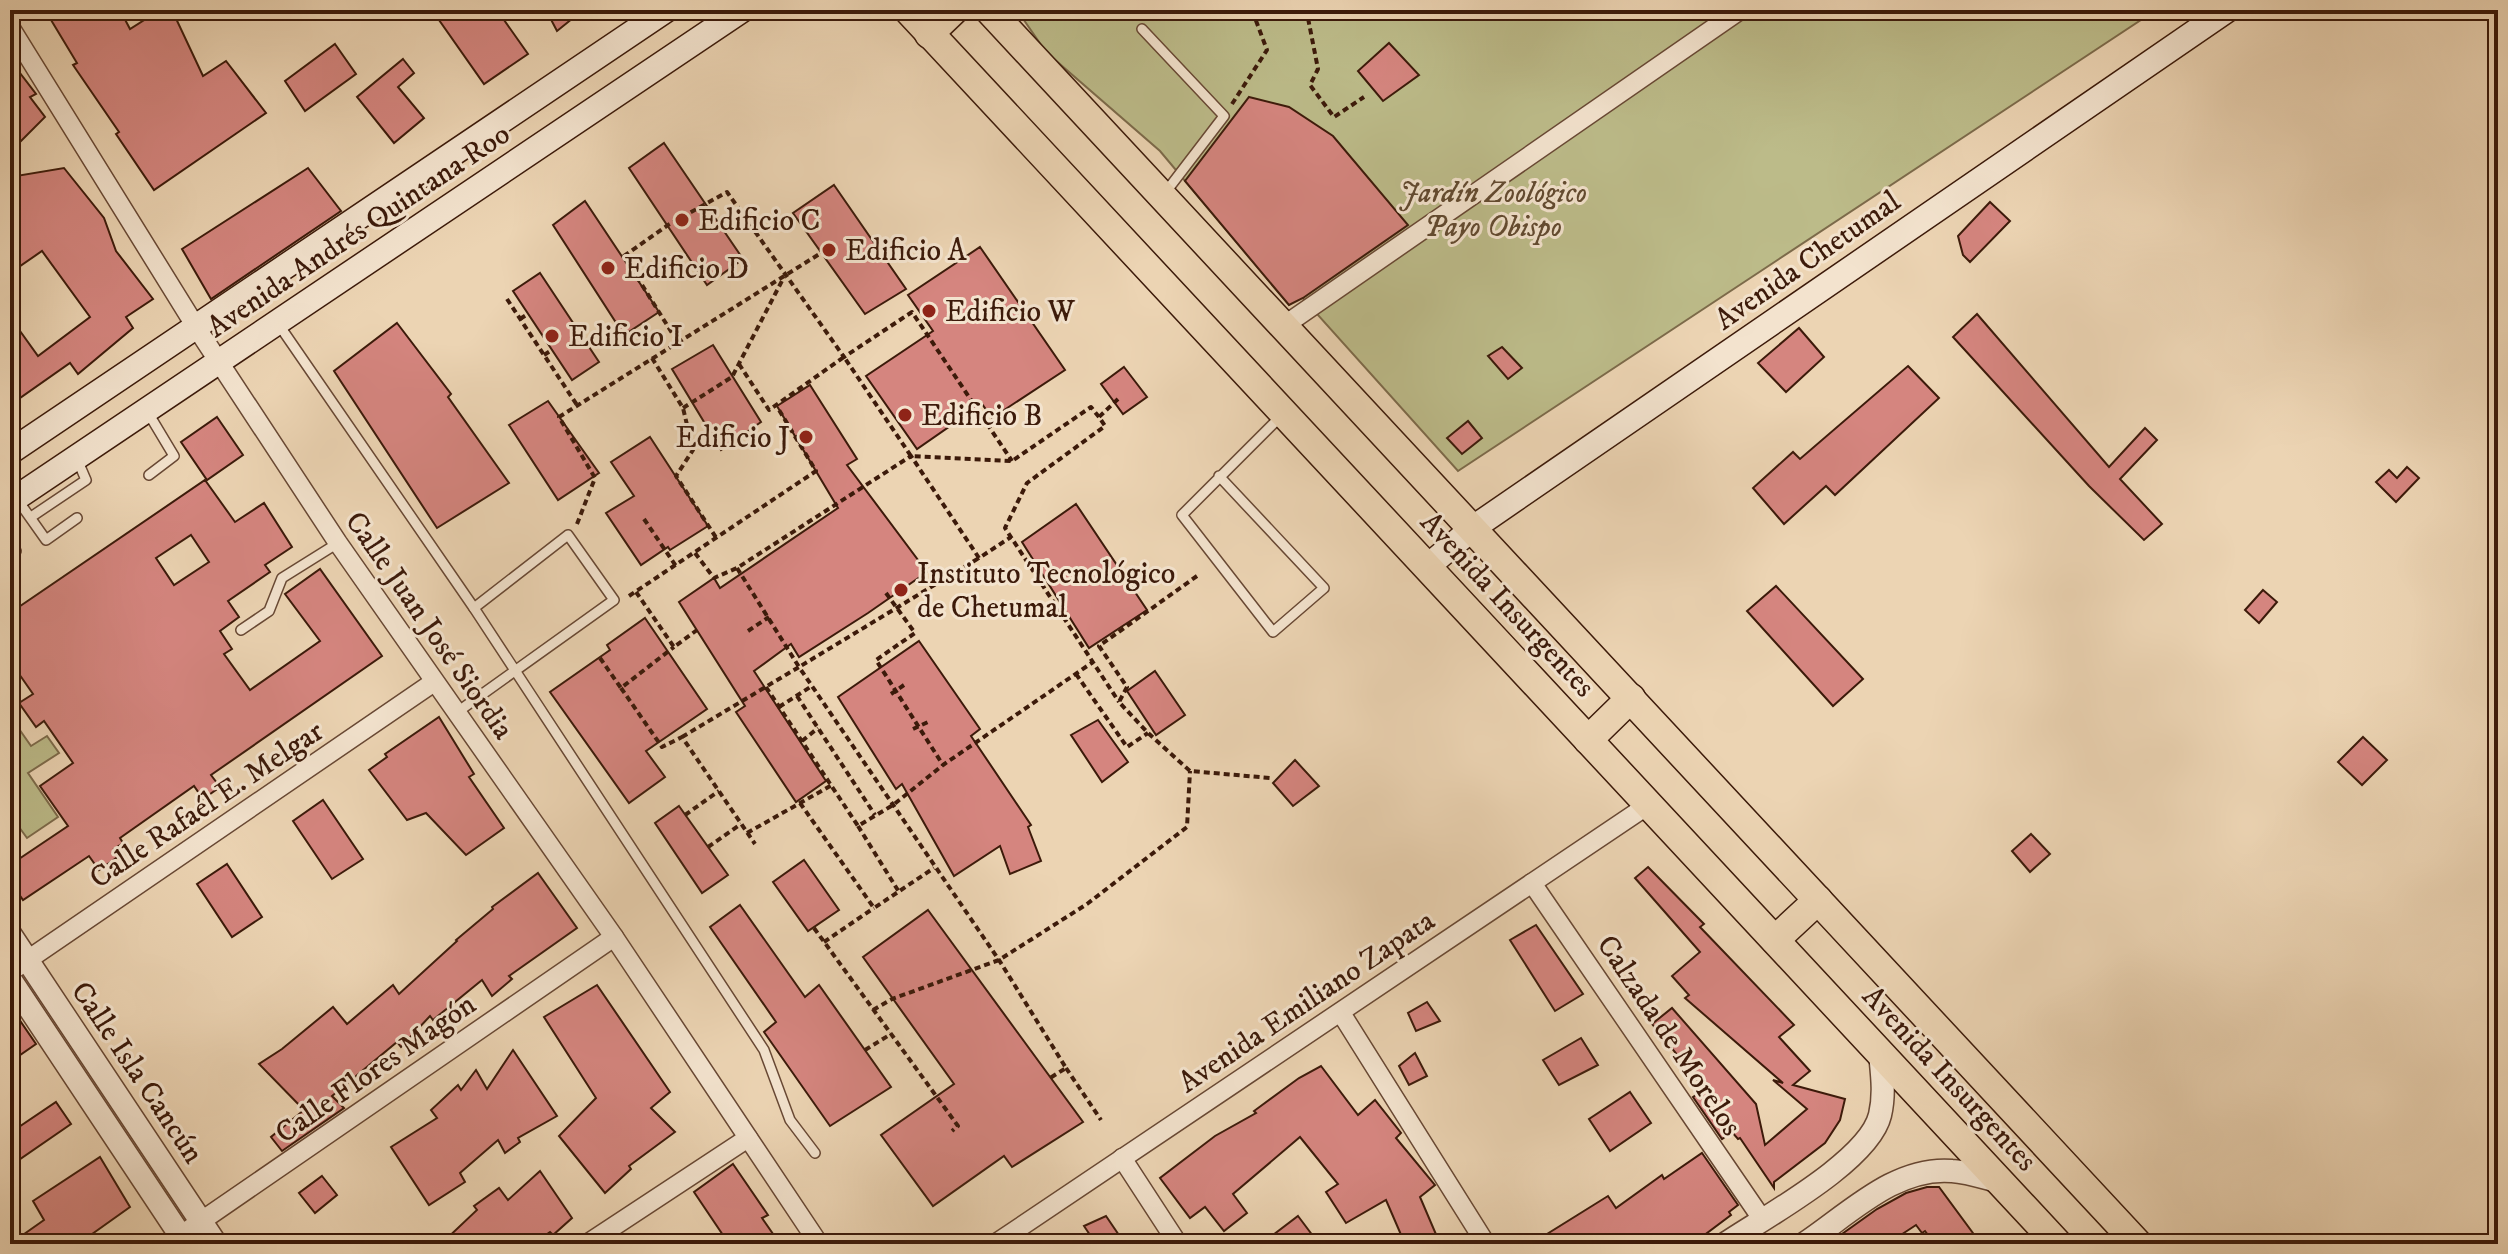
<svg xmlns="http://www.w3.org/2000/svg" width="2508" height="1254" font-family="'IM FELL DW Pica',serif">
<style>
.green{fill:#bcbb89;stroke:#7c6a4a;stroke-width:2}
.building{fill:#d5857f;stroke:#3c1a0a;stroke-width:2;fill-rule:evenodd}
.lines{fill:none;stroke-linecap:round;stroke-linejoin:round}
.service-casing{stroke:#684834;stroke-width:12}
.minor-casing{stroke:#684834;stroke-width:21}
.tertiary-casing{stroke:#684834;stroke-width:25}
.secondary-casing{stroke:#3c1a0a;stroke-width:27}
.primary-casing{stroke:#3c1a0a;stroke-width:31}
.path{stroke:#3c1a0a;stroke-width:4;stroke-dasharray:6 4;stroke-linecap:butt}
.service{stroke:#f3e3ce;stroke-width:9}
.minor{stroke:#f3e3ce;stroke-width:18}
.tertiary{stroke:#f3e3ce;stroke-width:22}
.secondary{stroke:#f3e3ce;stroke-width:24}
.primary{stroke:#ecd4b3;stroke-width:28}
.poi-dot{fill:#8f2418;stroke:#f3e3ce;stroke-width:3}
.labels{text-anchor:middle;stroke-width:6;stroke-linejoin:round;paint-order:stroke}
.park-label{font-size:30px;font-style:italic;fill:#624a30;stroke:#f3e3ce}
.poi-label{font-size:30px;fill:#3c1a0a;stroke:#f3e3ce;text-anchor:start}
.street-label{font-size:30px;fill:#3c1a0a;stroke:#f3e3ce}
</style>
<rect width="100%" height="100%" fill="#ecd4b3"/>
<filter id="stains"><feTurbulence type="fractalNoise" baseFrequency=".0025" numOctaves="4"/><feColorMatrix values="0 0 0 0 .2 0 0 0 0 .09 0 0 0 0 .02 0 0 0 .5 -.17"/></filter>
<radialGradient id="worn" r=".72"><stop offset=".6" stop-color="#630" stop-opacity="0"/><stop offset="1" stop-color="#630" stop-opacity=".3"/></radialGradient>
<g class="green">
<polygon points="1017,10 2156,10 1458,471 1301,296 1289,305 1160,151 1046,52"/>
<polygon points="17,726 31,746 47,736 59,753 28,773 58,817 27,838 19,827 10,833 10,804 18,798 10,785 10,731"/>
</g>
<g class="building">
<polygon points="45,10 120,10 130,29 160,10 172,10 203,76 226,61 266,113 154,190 116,134 119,132 73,65 77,63"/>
<polygon points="432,10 497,10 528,54 484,84"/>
<polygon points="546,10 583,10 557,31"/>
<polygon points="1389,43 1419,75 1383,101 1358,71"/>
<polygon points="335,44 356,74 305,111 285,81"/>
<polygon points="403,59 414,73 398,87 424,118 394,143 357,97"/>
<polygon points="10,60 36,94 30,97 45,117 10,152"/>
<polygon points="1249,97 1289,107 1333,136 1408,225 1303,298 1289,305 1185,181"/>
<polygon points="664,143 743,259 707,285 629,168"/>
<polygon points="64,168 104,218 116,251 153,299 126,317 133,328 78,374 70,363 10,405 10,317 38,356 90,317 42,251 10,273 10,177"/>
<polygon points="308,168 341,211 211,299 182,249"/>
<polygon points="834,185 906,289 865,314 793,213"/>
<polygon points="585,201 659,312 624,335 553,225"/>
<polygon points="1990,202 2010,221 1970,262 1963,255 1958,236"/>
<polygon points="980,247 1065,370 992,418 982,404 917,449 866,376 933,331 908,295"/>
<polygon points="540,273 599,362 572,380 513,291"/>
<polygon points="1977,314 2109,467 2145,428 2157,440 2120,479 2162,524 2144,540 2089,486 1953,337"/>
<polygon points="397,323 451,394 448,397 509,483 437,528 334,371"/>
<polygon points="1799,328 1824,357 1786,392 1758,363"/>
<polygon points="713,345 761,422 721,450 672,369"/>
<polygon points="1502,347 1522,368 1508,379 1488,356"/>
<polygon points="1908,366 1939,398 1835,495 1826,486 1784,524 1753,488 1793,452 1800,459"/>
<polygon points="1124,367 1147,397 1123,414 1101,384"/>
<polygon points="810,385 857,459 847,465 927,572 868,613 799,657 791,644 754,671 826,781 796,802 736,712 745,706 679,602 714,578 720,588 838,508 777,406"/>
<polygon points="548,401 599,473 558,500 509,425"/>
<polygon points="217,417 243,455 207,480 181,442"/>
<polygon points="1468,421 1482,438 1462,454 1447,438"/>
<polygon points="650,437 708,526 670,550 668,547 641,565 606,513 634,496 611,462"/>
<polygon points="2407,467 2419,478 2396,502 2376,482 2389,470 2397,478"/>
<path d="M205,480L235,522L264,503L292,547L265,565L270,572L228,601L239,617L220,631L232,649L224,654L250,690L320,641L285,594L320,569L382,656L211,775L220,787L203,799L194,786L120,838L123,843L114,849L119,856L99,870L89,856L23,900L10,881V865L68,826L40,786L73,763L44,721L36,727L19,703L33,694L10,661V613ZM191,535L209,562L174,585L156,558Z"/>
<polygon points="1076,504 1147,610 1089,648 1022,542"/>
<polygon points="1776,586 1863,679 1833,706 1747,611"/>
<polygon points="2263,590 2277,602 2259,623 2245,610"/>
<polygon points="645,618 707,709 646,751 665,777 629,803 550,692 610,650 607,645"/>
<polygon points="919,641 980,729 971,736 1031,825 1028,827 1041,861 1010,874 1000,846 954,876 902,784 896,789 838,697"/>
<polygon points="1155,671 1185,715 1156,735 1127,691"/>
<polygon points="439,717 474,774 469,777 504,828 466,855 426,813 407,820 369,770 387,757 385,754"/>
<polygon points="1098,720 1128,762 1102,782 1071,735"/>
<polygon points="2363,737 2387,760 2362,785 2338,762"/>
<polygon points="1295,760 1319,786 1293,806 1273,783"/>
<polygon points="323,800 363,859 332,879 293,821"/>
<polygon points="679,806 728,875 702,893 655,823"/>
<polygon points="2031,834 2050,854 2030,872 2012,851"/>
<polygon points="804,860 839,910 808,931 773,882"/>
<polygon points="227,864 262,917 232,937 197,884"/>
<polygon points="1648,867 1704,924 1700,927 1794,1025 1779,1037 1810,1071 1793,1085 1845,1099 1840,1120 1825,1143 1774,1182 1774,1188 1740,1138 1738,1139 1732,1132 1722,1139 1693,1097 1705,1089 1652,1024 1672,1008 1756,1104 1765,1145 1807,1109 1773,1080 1783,1083 1685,998 1689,995 1672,976 1700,952 1635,878"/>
<polygon points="538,873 577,928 509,976 512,979 492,996 482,980 433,1020 430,1016 401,1047 397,1042 332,1096 344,1108 282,1151 271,1137 304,1110 259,1064 282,1049 333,1007 347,1024 393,985 399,994 457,941 456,940 493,909 492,907"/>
<polygon points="740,905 805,997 819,985 891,1087 830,1126 764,1032 776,1022 710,927"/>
<polygon points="928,910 1083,1122 1012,1167 1004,1156 933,1206 881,1135 954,1084 863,957"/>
<polygon points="1536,925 1583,994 1555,1011 1510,940"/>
<polygon points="597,985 670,1092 651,1108 675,1132 629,1166 631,1169 605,1193 559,1136 596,1098 544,1017"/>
<polygon points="1427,1002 1440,1021 1416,1031 1408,1013"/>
<polygon points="10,1006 36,1044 10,1062"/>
<polygon points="1581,1038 1598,1065 1559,1085 1543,1060"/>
<polygon points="513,1050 557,1116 518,1138 520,1142 505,1153 498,1140 460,1173 465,1182 429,1205 391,1147 437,1118 431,1110 458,1085 461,1090 476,1070 487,1089"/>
<polygon points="1415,1053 1427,1076 1409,1085 1399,1066"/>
<polygon points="1321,1066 1358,1115 1375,1100 1401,1133 1396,1138 1435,1185 1420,1197 1438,1239 1426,1244 1405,1244 1386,1200 1346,1223 1326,1192 1338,1184 1300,1137 1233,1194 1247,1213 1224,1231 1205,1207 1190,1218 1160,1178 1215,1136 1256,1113 1254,1111 1299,1078"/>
<polygon points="1630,1092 1651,1123 1610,1151 1589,1119"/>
<polygon points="56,1102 71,1124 10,1166 10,1133"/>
<polygon points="1702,1153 1738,1205 1729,1212 1731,1215 1695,1242 1691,1237 1681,1244 1531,1244 1608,1196 1616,1208 1662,1175 1664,1179"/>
<polygon points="100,1157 130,1207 78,1244 10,1244 44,1220 33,1201"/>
<polygon points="733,1164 768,1215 762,1218 780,1244 729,1244 694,1192"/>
<polygon points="540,1171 572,1218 553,1235 550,1232 533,1244 441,1244 477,1210 474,1206 499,1188 508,1200"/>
<polygon points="322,1176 337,1195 315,1213 299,1193"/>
<polygon points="1927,1187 1939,1187 1981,1244 1935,1244 1925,1231 1922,1233 1916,1225 1887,1244 1828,1244 1877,1209 1906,1193"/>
<polygon points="1106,1216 1125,1244 1096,1244 1084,1226"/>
<polygon points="1298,1216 1319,1244 1261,1244"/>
</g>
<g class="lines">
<g class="service-casing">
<g id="service">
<polyline points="1142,29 1224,116 1165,193"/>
<polyline points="279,325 474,608 764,1050 790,1120 815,1153"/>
<polyline points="147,411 174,456 149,475"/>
<polyline points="1219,476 1324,588 1273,632 1182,515 1281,416"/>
<polyline points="17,499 46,540 77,518"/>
<polyline points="31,517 86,480 77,459"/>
<polyline points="10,542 16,551 10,555"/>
<polyline points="241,630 269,611 282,578 338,543"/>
<polyline points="456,713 614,600 568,535 474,608"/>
</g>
</g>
<g class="minor-casing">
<g id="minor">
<polyline points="10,27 196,327 338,543 614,937 819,1244"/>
<polyline points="1285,325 1740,10"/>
<polyline points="1532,883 1762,1219"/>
<polyline points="10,972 434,682"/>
<polyline points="1341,1013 1486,1244"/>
<polyline points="1122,1158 1178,1244"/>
<polyline points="168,1244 614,937"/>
<polyline points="587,1244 748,1138"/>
<polyline points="995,1244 1648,805"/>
</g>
</g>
<g class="tertiary-casing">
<g id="tertiary">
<polyline points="10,934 216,1244"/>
<polyline points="10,979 186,1244"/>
<path d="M1725,1244C1765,1217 1869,1161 1880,1115C1885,1094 1882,1074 1880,1053"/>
<path d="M1804,1244C1848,1215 1895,1166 1952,1171C1968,1172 1985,1178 2001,1182"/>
</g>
</g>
<g class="secondary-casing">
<g id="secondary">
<polyline points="10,452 666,10"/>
<polyline points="10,502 742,10"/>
<polyline points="1427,567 1473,528 2227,10"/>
</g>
</g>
<g class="primary-casing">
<g id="primary">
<polyline points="908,10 2058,1244"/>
<polyline points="989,10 2138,1244"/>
<polyline points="929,34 954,10"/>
<polyline points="1588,740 1631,698"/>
<polyline points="1775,940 1818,900"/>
</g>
</g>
<g class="path">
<polyline points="1304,10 1307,13 1318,69 1310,85 1334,117 1364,97"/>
<polyline points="1232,104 1267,50 1252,10"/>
<polyline points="507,299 577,405"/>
<polyline points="520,319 528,314"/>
<polyline points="677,341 624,256 668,225 727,192 844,357 912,312 1012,461"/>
<polyline points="544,355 552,350"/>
<polyline points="652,358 683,408 693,450 676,476 717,539"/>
<polyline points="739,364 769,410 844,357 911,456 1012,461 1091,407 1099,417"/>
<polyline points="1118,399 1099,417 1105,426 1027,483 1005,528 1119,702"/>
<polyline points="683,408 732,377 784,277"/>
<polyline points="644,519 676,566"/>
<polyline points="577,524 595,478 559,417 821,253"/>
<polyline points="695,553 714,578 737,568 911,456 979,558 1011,537"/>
<polyline points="737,568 799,667 979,558"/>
<polyline points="1197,576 1099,646 1127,687 1119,702 1148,733 1190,771 1270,778"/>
<polyline points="636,592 674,647 697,630"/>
<polyline points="886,593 915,633 876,660 943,765"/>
<polyline points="629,596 816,471 776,405"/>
<polyline points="748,631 769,617"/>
<polyline points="600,658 621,688 674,647"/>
<polyline points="1076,674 1127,747 1148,733"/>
<polyline points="766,687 858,826 893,805 943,765 1093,662"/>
<polyline points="621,688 662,747 682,737 755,844"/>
<polyline points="891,694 904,685"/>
<polyline points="797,696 875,815"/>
<polyline points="779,707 812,686"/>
<polyline points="913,729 928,722"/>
<polyline points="682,737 799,667 999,960 1066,1068 1050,1078"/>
<polyline points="802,741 818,728"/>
<polyline points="800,803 874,908 934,868"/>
<polyline points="685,815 719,791"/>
<polyline points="858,826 899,892"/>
<polyline points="747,833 832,785"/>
<polyline points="708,847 741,824"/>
<polyline points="814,928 958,1126 952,1131"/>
<polyline points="824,942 874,908"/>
<polyline points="873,1010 892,999 999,960 1087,904 1187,827 1190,771"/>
<polyline points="865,1050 891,1034"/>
<polyline points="1066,1068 1101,1120"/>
</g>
<use href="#service" class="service"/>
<use href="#minor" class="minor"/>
<use href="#tertiary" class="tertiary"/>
<use href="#secondary" class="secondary"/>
<use href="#primary" class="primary"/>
</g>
<g class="poi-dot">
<circle cx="682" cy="220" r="8"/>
<circle cx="829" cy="250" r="8"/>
<circle cx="608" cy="268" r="8"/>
<circle cx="929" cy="311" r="8"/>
<circle cx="552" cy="336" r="8"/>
<circle cx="905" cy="415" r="8"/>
<circle cx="806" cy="437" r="8"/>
<circle cx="901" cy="590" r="8"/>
</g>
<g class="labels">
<g class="park-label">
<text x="1493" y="202">Jardín Zoológico<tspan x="1493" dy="34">Payo Obispo</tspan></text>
</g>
<g class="poi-label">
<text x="698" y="230">Edificio C</text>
<text x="845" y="260">Edificio A</text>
<text x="624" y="278">Edificio D</text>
<text x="945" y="321">Edificio W</text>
<text x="568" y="346">Edificio I</text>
<text x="921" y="425">Edificio B</text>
<text x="790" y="447" text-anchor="end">Edificio J</text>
<text x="917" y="583">Instituto Tecnológico<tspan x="917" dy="34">de Chetumal</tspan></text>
</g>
<g class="street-label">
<text transform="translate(358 230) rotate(-34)" y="10">Avenida Andrés Quintana Roo</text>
<text transform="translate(1807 260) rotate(-35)" y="10">Avenida Chetumal</text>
<text transform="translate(1508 604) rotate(47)" y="10">Avenida Insurgentes</text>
<text transform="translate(430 625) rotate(55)" y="10">Calle Juan José Siordia</text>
<text transform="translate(206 804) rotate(-34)" y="10">Calle Rafaél E. Melgar</text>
<text transform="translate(1306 1001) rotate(-34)" y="10">Avenida Emiliano Zapata</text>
<text transform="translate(1670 1035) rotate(56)" y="10">Calzada de Morelos</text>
<text transform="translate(375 1068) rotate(-35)" y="10">Calle Flores Magón</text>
<text transform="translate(138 1072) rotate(56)" y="10">Calle Isla Cancún</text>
<text transform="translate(1950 1078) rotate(47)" y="10">Avenida Insurgentes</text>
</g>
</g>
<rect width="2508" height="1254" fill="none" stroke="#ecd4b3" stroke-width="40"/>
<rect x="12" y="12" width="2484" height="1230" fill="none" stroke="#3c1a0a" stroke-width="4"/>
<rect x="20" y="20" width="2468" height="1214" fill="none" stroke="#3c1a0a" stroke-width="2"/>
<rect width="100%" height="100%" filter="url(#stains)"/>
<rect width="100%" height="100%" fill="url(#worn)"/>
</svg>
